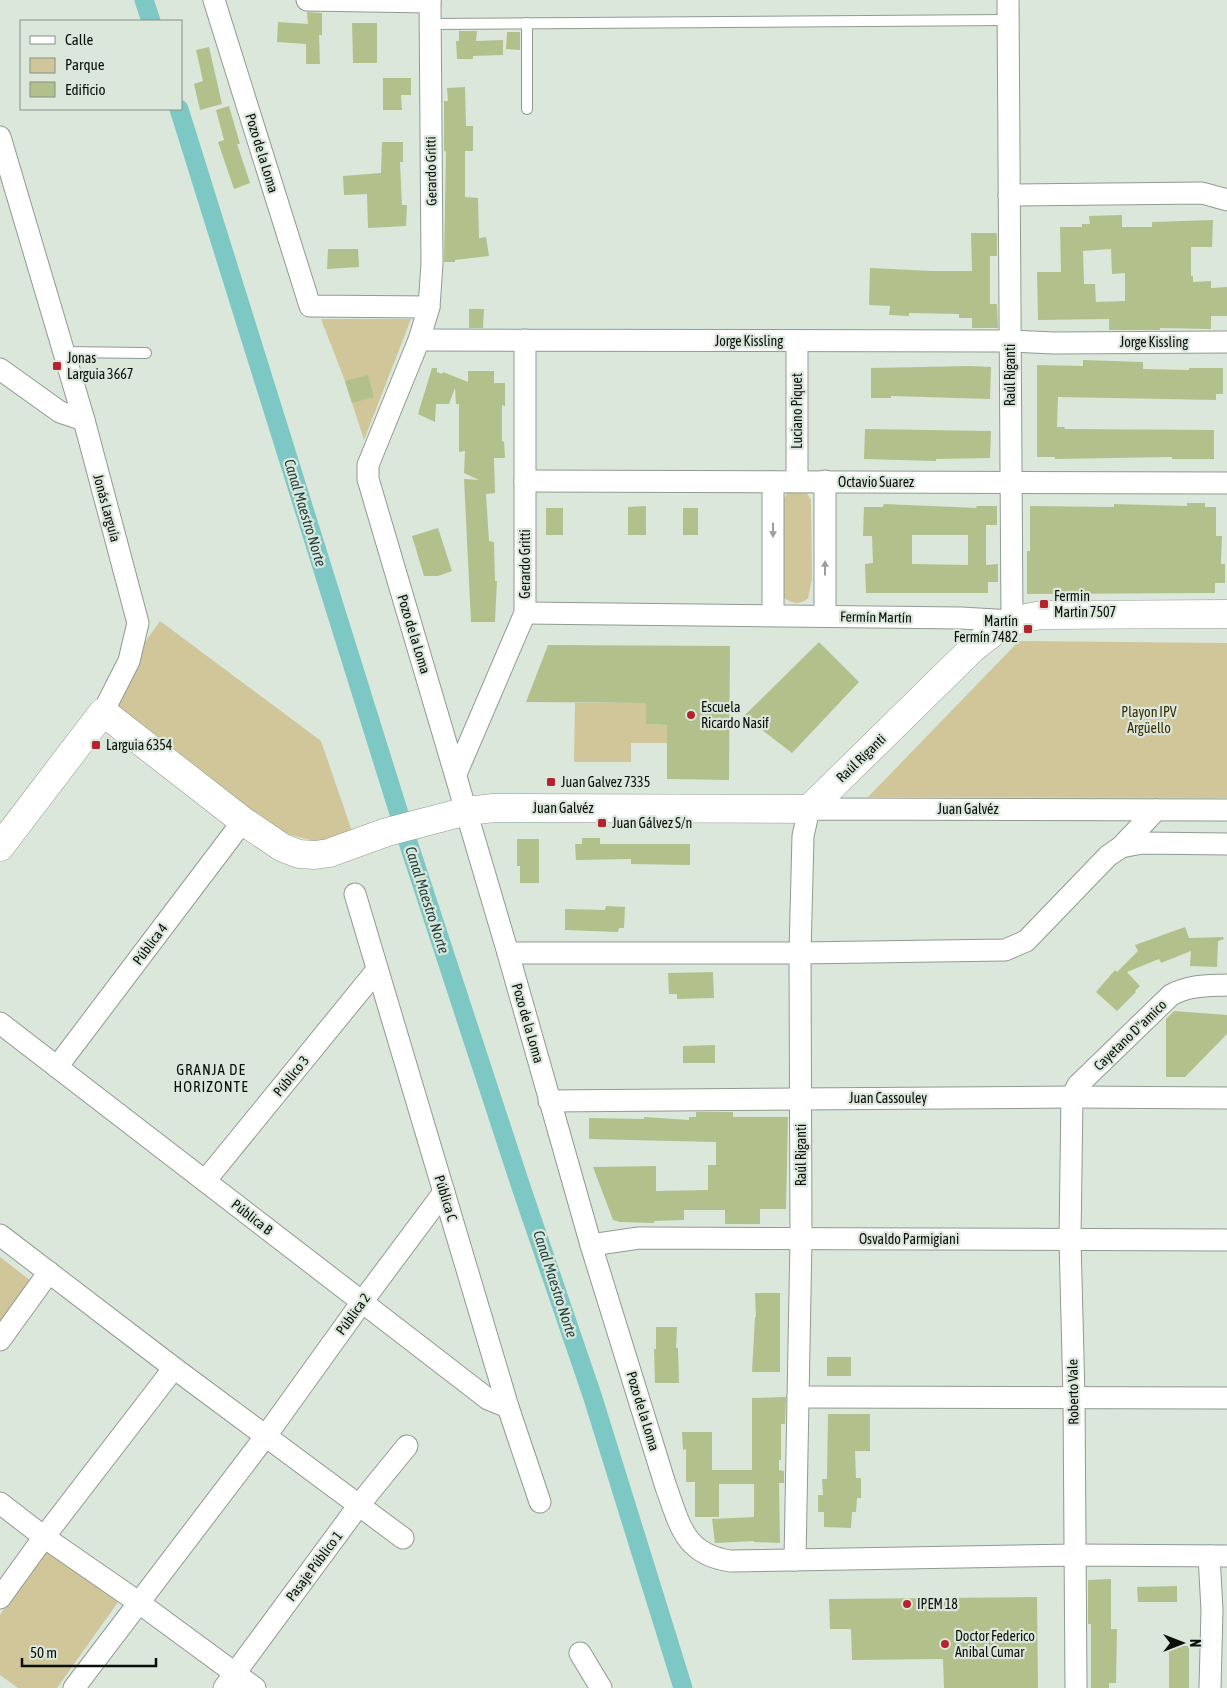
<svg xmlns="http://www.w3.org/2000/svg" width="1227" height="1688" font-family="'Asap Condensed',sans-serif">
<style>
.green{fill:#d0c69a}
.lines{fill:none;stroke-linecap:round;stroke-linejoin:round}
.canal{stroke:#7dc7c5;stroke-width:19}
.building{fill:#b2c18b;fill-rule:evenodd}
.lane-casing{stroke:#909b90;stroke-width:12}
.street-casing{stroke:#909b90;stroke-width:23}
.secondary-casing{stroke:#909b90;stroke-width:29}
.lane{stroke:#fff;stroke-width:10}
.street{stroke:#fff;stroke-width:21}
.secondary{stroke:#fff;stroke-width:28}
.oneway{fill:#9d9f9d}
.poi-dot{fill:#b5242e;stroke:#dbe7db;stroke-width:2}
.labels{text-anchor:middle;stroke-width:4.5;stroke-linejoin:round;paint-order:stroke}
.street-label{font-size:14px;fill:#0b0f0b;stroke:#dbe7db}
.poi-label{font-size:14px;fill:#0b0f0b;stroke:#dbe7db;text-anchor:start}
.park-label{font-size:14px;fill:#382e00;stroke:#dbe7db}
.water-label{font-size:15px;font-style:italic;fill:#1b3f3e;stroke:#dbe7db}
.neighbourhood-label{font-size:15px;letter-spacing:1px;fill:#0b0f0b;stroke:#dbe7db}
</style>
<rect width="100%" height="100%" fill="#dbe7db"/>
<g class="green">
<polygon points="321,319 411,319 364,440 345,381"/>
<path d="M795,490L806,492L811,500L812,579L808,598C800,605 793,604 784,598L783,500L788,492Z"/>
<polygon points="160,621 321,741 354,837 318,842 275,831 174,749 118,706 145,642"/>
<polygon points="1019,641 1227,643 1227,798 868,797"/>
<polygon points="575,703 646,703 646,724 667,725 667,743 631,743 631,762 574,762"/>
<polygon points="0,1257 31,1281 0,1323"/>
<polygon points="47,1550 118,1602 57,1688 18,1688 0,1675 0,1615"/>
</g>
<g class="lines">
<g class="canal">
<polyline points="144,0 151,21"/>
<polyline points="179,109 407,839 521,1187 592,1395 683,1688"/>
</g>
</g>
<g class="building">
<polygon points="307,12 322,13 322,35 319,35 320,64 306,64 306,44 277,42 278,22 308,24"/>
<polygon points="352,23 377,23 377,63 353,63"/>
<polygon points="459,31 477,31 476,41 503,40 503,55 473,56 473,59 457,59 456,41 459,41"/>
<polygon points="507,32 520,32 520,50 506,49"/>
<polygon points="209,47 222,104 200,110 194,84 203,81 196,50"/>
<polygon points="383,78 411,78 411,95 401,95 402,110 383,110"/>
<polygon points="465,87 466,126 473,126 473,151 465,151 465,197 478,198 479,238 486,237 489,256 455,260 455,262 444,262 446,151 444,151 444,101 448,101 447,88"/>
<polygon points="229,106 240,144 237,144 250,183 234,189 218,142 224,140 216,110"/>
<polygon points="382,142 403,142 403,162 400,162 402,205 407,205 406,226 368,228 367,194 344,195 343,176 381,173"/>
<path d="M1122,215V227H1152V222L1213,220L1212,247H1191V276H1193V282L1211,281V288L1227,287V316H1211V329L1160,328V330H1109V319L1038,320L1037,272H1061L1060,227H1082V224H1090L1089,216ZM1111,249L1112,274L1125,273V301L1096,302L1095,284H1084L1083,251Z"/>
<polygon points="971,233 997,233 997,256 990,256 990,304 997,304 998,328 972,328 972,318 959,318 959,314 909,313 909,316 889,315 890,306 869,305 870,268 932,271 972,271"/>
<polygon points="328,249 358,249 359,267 327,269"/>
<polygon points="469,309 484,309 483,328 469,328"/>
<polygon points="1083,360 1143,362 1143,369 1189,370 1189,368 1223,368 1223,394 1216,394 1216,400 1058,397 1057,427 1065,427 1064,429 1214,430 1214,459 1172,459 1172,457 1055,459 1055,457 1037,457 1037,365 1083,366"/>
<polygon points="970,366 991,367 990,399 891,396 891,398 871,398 871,368"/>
<polygon points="432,368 437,368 437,372 442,374 443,372 468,382 468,371 494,371 494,383 505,383 505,406 502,405 502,442 504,441 505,458 494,458 495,493 486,494 489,541 494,542 495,581 497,581 495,622 471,622 464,479 479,480 464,473 465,451 459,452 459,404 456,404 455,388 449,404 436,404 435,422 418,414"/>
<polygon points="368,375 374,397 352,403 345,381"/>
<polygon points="865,429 991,431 990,458 936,459 936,461 864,459"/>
<polygon points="1187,503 1205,503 1205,507 1216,507 1216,536 1222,536 1221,564 1225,564 1225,583 1215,583 1215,593 1027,594 1027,551 1030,551 1030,506 1114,507 1114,504 1187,506"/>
<path d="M884,504L977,508L976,506H997V525H986V565L998,564V582H988V593H866L865,564L873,563L872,536H863L864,507H883ZM912,535H968V565L912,564Z"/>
<polygon points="646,506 646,535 628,535 628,507"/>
<rect x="546" y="508" width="17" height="27"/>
<rect x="683" y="508" width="15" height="27"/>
<polygon points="438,528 452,571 438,576 424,576 412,536"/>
<polygon points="819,642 859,682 792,753 744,716"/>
<polygon points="548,645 730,646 729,780 667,779 667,725 646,724 646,703 526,702"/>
<polygon points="582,838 600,838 600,844 690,844 690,865 631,864 631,859 576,860 575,844 582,844"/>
<polygon points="517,839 539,839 539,883 520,883 520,866 517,866"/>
<polygon points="606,906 625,907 624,928 619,928 618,932 565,930 565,909 605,910"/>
<polygon points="1185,927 1189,938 1223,937 1224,939 1218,941 1217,967 1190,966 1191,951 1161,963 1159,959 1127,972 1140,986 1135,991 1136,992 1117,1011 1096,992 1115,970 1117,972 1138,951 1135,945"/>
<polygon points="713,972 714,998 677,999 677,994 669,994 668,973"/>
<polygon points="1174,1011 1227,1015 1227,1034 1185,1077 1166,1077 1166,1019"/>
<polygon points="715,1045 715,1063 683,1063 683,1046"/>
<polygon points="696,1112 733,1112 733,1117 788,1117 786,1209 760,1209 760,1224 725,1224 725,1210 684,1210 684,1220 654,1221 654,1223 620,1222 613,1220 593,1167 656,1166 656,1191 708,1190 708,1165 716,1165 716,1142 589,1139 589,1118 644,1119 644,1117 689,1120 689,1117 696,1117"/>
<polygon points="755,1293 780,1293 780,1372 752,1372 755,1317 756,1317"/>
<polygon points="656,1327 677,1327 676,1348 678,1348 679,1383 655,1383 654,1349 656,1349"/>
<rect x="827" y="1357" width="24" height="19"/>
<polygon points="786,1397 785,1424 781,1424 781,1460 779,1460 779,1470 784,1471 784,1483 779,1483 780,1543 754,1542 754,1541 715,1543 712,1519 754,1517 754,1484 719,1484 719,1517 695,1517 695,1482 686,1482 686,1449 683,1450 682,1432 712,1432 712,1470 752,1470 752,1398"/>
<polygon points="828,1414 870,1414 870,1451 855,1451 856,1478 861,1478 861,1498 857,1498 856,1512 852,1512 851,1528 824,1527 824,1512 818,1512 818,1495 823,1495 822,1479 827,1479"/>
<polygon points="1111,1579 1111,1629 1117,1629 1116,1683 1109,1683 1109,1688 1091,1688 1091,1624 1088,1624 1088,1580"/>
<polygon points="1177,1586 1177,1602 1138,1602 1137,1587"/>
<polygon points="1037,1597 1038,1688 944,1688 943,1659 852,1660 851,1629 830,1629 829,1599"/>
<rect x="1169" y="1646" width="20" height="42"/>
</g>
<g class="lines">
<g class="lane-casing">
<g id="lane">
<polyline points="527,23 527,109"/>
<polyline points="430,24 1007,20"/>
<polyline points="63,352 146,353"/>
</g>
</g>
<g class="street-casing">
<g id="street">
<polyline points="214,0 310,306 429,307"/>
<polyline points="307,0 430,2"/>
<path d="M430,0L432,264L429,307L419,340L368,465V479L508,953L591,1245L666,1487C680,1525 684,1554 730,1561L1075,1555L1227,1556"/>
<polyline points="0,137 84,420 138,623 129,661 103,712"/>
<polyline points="1009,195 1202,193 1227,200"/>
<polyline points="419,340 1010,341 1054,343 1227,342"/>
<polyline points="797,341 797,481"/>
<polyline points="0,369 60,412 84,420"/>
<polyline points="525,481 1227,483"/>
<polyline points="525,613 961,618 1012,621 1008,0"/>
<polyline points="773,615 773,482"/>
<polyline points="825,616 825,481"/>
<polyline points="456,774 525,613 525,340"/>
<polyline points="1121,847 1142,843 1227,844"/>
<polyline points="355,894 508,1407 540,1502"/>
<polyline points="508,953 800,953 1005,950 1026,941 1108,856 1121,847 1156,810"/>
<polyline points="0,1023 488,1399 508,1407"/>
<polyline points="57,1067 243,821"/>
<polyline points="549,1101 1072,1097 1227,1098"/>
<polyline points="205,1181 377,970"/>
<polyline points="0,1235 174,1368 403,1538"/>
<polyline points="591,1245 639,1238 1227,1240"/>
<polyline points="0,1340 49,1272"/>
<polyline points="798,1397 1227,1398"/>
<polyline points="0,1503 44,1537 138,1602 255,1688"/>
<polyline points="1209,1556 1212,1610 1210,1688"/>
<polyline points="795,1560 801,1239 800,953 803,836 809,809 1227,810"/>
<polyline points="0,1598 44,1537 174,1368"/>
<polyline points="580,1653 601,1688"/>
<polyline points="74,1688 265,1437 362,1302 444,1192"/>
<polyline points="224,1688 359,1505 407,1446"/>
<path d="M1076,1688L1074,1397L1070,1239L1072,1097L1078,1085L1171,995C1190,985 1206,986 1227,985"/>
</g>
</g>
<g class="secondary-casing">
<path id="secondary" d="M0,847L103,712L243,821L283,848L299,854L315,855L329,853L387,832L467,811L494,808L809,809L972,649C999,627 1007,620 1042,615L1227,614"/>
</g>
<use href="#lane" class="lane"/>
<use href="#street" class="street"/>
<use href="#secondary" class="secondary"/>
</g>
<defs><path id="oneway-solid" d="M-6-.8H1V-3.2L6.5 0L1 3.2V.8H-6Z" transform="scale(1.25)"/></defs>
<g class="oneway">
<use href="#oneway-solid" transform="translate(773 530) rotate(90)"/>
<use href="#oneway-solid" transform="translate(825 568) rotate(-90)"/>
</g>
<g class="poi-dot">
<rect x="52" y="361" width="10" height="10" rx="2.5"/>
<rect x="1039" y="599" width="10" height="10" rx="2.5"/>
<rect x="1023" y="624" width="10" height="10" rx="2.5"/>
<circle cx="691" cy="715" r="5"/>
<rect x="91" y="740" width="10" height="10" rx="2.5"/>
<rect x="546" y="777" width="10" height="10" rx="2.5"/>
<rect x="597" y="818" width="10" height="10" rx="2.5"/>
<circle cx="907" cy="1604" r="5"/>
<circle cx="945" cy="1644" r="5"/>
</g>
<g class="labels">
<g class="street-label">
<text transform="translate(262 153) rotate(73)" y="5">Pozo de la Loma</text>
<text transform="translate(431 171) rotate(-91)" y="5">Gerardo Gritti</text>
<text x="749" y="346">Jorge Kissling</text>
<text x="1154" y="347">Jorge Kissling</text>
<text transform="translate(1010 375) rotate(-90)" y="5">Raúl Riganti</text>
<text transform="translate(797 411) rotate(-90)" y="5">Luciano Piquet</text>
<text x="876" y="487">Octavio Suarez</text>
<text transform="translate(107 508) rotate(75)" y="5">Jonás Larguía</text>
<text transform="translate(525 564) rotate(-90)" y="5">Gerardo Gritti</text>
<text transform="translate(876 617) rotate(1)" y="5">Fermín Martín</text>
<text transform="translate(414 634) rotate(73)" y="5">Pozo de la Loma</text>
<text transform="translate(861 758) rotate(-44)" y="5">Raúl Riganti</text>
<text x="563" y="813">Juan Galvéz</text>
<text x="968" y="814">Juan Galvéz</text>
<text transform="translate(150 944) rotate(-53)" y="5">Pública 4</text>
<text transform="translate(528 1023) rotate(74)" y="5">Pozo de la Loma</text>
<text transform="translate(1130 1035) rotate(-44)" y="5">Cayetano D''amico</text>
<text transform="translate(291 1076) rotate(-51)" y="5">Público 3</text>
<text x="888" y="1103">Juan Cassouley</text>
<text transform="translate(801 1155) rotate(-90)" y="5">Raúl Riganti</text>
<text transform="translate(446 1198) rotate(73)" y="5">Pública C</text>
<text transform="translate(252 1217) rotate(38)" y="5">Pública B</text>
<text x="909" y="1244">Osvaldo Parmigiani</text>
<text transform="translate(353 1314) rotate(-54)" y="5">Pública 2</text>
<text transform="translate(1073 1392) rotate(-91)" y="5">Roberto Vale</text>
<text transform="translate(643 1411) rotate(73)" y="5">Pozo de la Loma</text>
<text transform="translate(314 1566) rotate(-53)" y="5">Pasaje Público 1</text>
</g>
<g class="poi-label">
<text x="67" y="363">Jonas<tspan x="67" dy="16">Larguia 3667</tspan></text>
<text x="1054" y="601">Fermin<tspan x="1054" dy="16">Martin 7507</tspan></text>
<text x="1018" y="626" text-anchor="end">Martín<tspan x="1018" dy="16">Fermín 7482</tspan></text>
<text x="701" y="712">Escuela<tspan x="701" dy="16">Ricardo Nasif</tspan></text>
<text x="106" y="750">Larguia 6354</text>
<text x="561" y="787">Juan Galvez 7335</text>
<text x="612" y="828">Juan Gálvez S/n</text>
<text x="917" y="1609">IPEM 18</text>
<text x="955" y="1641">Doctor Federico<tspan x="955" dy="16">Anibal Cumar</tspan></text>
</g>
<g class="park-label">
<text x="1149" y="717">Playon IPV<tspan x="1149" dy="16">Argüello</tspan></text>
</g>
<g class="water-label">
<text transform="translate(305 513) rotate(73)" y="5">Canal Maestro Norte</text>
<text transform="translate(427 900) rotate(72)" y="5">Canal Maestro Norte</text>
<text transform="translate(555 1284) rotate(72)" y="5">Canal Maestro Norte</text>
</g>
<g class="neighbourhood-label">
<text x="211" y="1075">GRANJA DE<tspan x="211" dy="17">HORIZONTE</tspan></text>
</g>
</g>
<rect x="20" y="20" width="162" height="90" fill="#dbe7db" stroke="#889188"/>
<rect x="30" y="36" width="25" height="8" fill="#ffffff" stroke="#889188"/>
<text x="65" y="45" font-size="15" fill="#0b0f0b">Calle</text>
<rect x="30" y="58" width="25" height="15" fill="#d0c69a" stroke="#889188"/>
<text x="65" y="70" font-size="15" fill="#0b0f0b">Parque</text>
<rect x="30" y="82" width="25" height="15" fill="#b2c18b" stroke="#889188"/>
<text x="65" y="95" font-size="15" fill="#0b0f0b">Edificio</text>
<g transform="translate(1182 1643) rotate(90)" stroke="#dbe7db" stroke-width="4" paint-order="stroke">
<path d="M0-4L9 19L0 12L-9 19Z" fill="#0b0f0b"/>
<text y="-8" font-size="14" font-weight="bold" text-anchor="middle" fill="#0b0f0b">N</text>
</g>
<path d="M22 1658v8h134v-8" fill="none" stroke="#0b0f0b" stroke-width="2.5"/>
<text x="30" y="1658" font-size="15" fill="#0b0f0b" stroke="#dbe7db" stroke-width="4" paint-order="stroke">50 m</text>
</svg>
